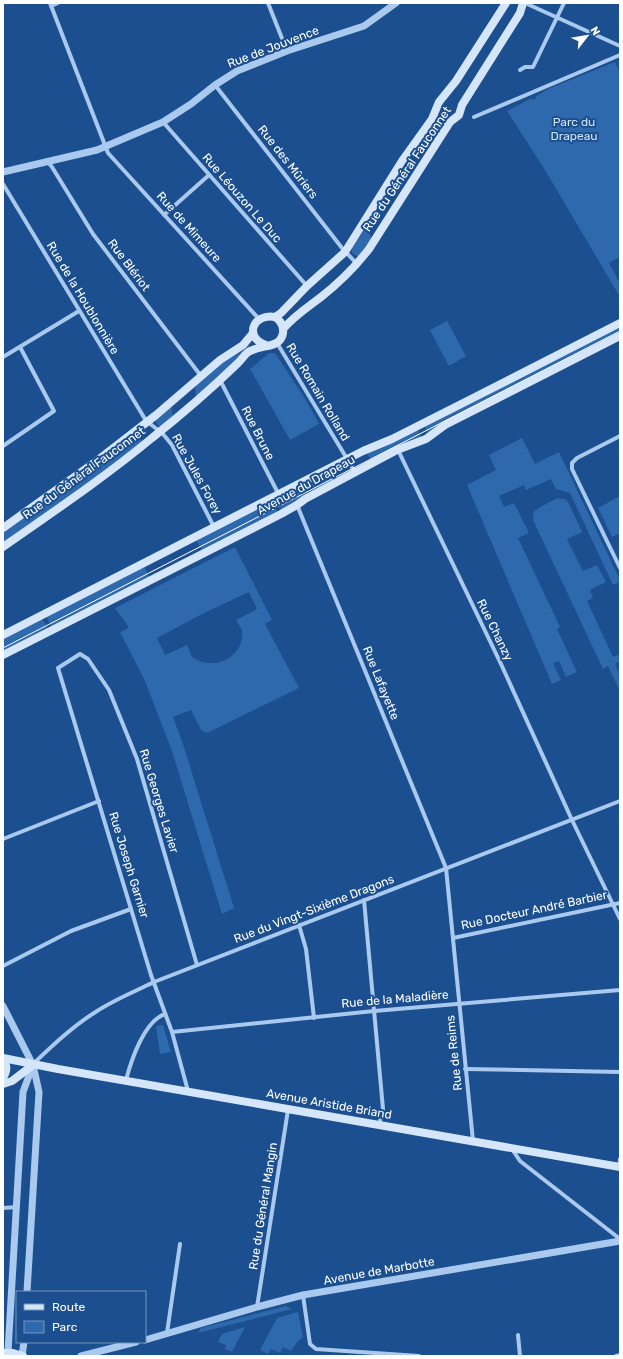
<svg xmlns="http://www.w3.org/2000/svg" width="623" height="1359" font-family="Rubik,sans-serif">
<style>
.green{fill:#2e69ad;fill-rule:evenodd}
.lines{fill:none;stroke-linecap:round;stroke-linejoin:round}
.minor{stroke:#a9c9ee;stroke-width:4}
.tertiary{stroke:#a9c9ee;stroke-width:7}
.secondary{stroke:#d6e6fa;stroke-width:8}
.tram{stroke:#fff;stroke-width:1}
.labels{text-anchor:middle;stroke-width:4;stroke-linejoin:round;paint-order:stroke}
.street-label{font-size:12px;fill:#fff;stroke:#1b4f8f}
.park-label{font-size:12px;fill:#cfe3fa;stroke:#1b4f8f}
</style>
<rect width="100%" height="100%" fill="#1b4f8f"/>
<g class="green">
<polygon points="615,62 620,73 620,257 609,263 618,280 620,280 620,297 545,170 507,111 532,98 533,100 536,98 535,97 548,89"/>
<polygon points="366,228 372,238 359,256 357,256 352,253 352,247"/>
<polygon points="447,321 466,356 449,366 430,330"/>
<polygon points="620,325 620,333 429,435 424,425"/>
<polygon points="248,345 250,347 242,356 196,398 195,385 224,360"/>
<polygon points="269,353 275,353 306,400 319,424 290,440 250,369"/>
<polygon points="171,405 173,417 160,427 157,424 155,419"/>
<polygon points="417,429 422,438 371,460 367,453"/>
<polygon points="137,433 143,442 104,472 3,543 3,530"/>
<polygon points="522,438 535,464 559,452 620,580 620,582 613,585 570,493 556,489 551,479 526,490 524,485 499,496 504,507 514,503 529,533 518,538 560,627 557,629 577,672 566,677 559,661 553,663 561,680 552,684 467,485 496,470 489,455"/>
<polygon points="330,471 334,480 281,511 276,499"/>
<polygon points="620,496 620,533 612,537 598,508"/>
<polygon points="557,498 565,499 568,502 582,532 567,539 583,571 597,565 606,582 590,590 593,598 587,601 613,657 620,654 620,661 615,664 620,675 620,691 608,666 603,669 533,520 533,514 535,510"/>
<polygon points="272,501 278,513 202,551 196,540"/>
<path d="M235,547L272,620L265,624L299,688L207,733L201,730L191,710L173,717L183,744L234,908L222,914L172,751L145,681L120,632L129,628C125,620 119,615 115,608ZM249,592L257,609L236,620L241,629H242C246,658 211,674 190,655L191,654L187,645L165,655L157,638L202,614Z"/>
<polygon points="144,566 149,577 52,628 46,616"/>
<polygon points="42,618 48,629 3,652 3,638"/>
<polygon points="163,1025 171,1052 160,1054 156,1026"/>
<polygon points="286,1306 292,1309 198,1333 201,1328"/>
<polygon points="298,1312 303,1337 297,1342 291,1351 283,1347 280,1353 271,1349 268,1354 260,1350 277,1318"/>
<polygon points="245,1327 232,1352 225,1349 226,1345 218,1342 222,1334"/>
</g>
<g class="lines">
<g class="minor">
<polyline points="50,3 108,153 259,319"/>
<polyline points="268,3 287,51"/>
<polyline points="525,3 620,46"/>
<polyline points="51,6 58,3"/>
<polyline points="520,70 525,67 533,67 564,3"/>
<polyline points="215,85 342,248 357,264"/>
<polyline points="474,117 620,55"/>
<polyline points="163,122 307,286"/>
<polyline points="47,161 52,167 93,234 201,376"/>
<polyline points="3,184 145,419 149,423 163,434 172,445 214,527"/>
<polyline points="164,215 209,175"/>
<polyline points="277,343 355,472"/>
<polyline points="3,357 79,311"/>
<polyline points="220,380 279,495"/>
<polyline points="620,436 577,458 572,463 572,469 620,568"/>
<polyline points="3,446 54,411 20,347"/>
<polyline points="398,450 501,664 572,820 620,919"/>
<polyline points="297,505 446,868 473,1141"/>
<polyline points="3,839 99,801"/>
<polyline points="364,900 383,1109 379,1125"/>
<polyline points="299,925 306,949 314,1018"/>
<polyline points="453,938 620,903"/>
<polyline points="3,966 71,931 131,909"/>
<polyline points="172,1032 374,1011 620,990"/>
<path d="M33,1064C52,1046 72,1027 94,1013C113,1000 134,992 154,982L620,801"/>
<polyline points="465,1069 620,1072"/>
<path d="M126,1080C131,1061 144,1021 165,1014"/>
<polyline points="188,1091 172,1032 151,975 58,668 80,654 88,659 109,690 137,759 197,965"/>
<polyline points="512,1149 520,1161 620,1239"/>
<polyline points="619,1167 620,1159"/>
<polyline points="3,1208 17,1207"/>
<polyline points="303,1295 310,1344 316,1349 419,1356"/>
<polyline points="257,1307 288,1110"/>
<polyline points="167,1333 180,1244"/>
<polyline points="518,1335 520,1356"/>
<polyline points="616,1356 620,1355"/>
</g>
<g class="tertiary">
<polyline points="3,172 97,150 163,122 191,104 215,85 237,71 287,51 364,26 396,3"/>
<polyline points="3,1006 33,1065 39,1092 27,1292"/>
<polyline points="145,1340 257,1307 303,1295 620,1241"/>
<polyline points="8,1352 23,1092 33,1065"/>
<polyline points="22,1356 24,1342"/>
<polyline points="81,1356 136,1342"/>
</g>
<g class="secondary">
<polyline points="275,317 281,313 307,286 345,252 402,161 432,119 439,102 456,81 506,3"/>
<path d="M283,329C294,316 308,307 321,297C339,283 355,267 369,249L450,122L459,115L462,105L520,13L523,3"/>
<polyline points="3,528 98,460 156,415 220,360 243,345 253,333"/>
<path d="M3,547C53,512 105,477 152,438C181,415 210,390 237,364C240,361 243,357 247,353C257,345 274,348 280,340C286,332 283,322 275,317C252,313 244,338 266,345"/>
<polyline points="3,635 363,451 392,439 475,397 620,323"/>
<polyline points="3,655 281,514 297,505 305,499 397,450 426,439 445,425 620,336"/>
<polyline points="3,1058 58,1069 620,1167"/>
<path d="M3,1059C8,1066 7,1071 3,1078"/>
<polyline points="3,1084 12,1081 33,1065"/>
<polyline points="3,1353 13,1353 23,1356"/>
</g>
<polyline class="tram" points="3,648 620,331"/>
</g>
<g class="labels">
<g class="street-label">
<text transform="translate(273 47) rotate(-21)" y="4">Rue de Jouvence</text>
<text transform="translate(288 162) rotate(52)" y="4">Rue des Mûriers</text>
<text transform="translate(407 169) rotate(-56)" y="4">Rue du Général Fauconnet</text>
<text transform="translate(242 198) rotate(49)" y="4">Rue Léouzon Le Duc</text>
<text transform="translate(189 227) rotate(48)" y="4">Rue de Mimeure</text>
<text transform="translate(129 265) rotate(53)" y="4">Rue Blériot</text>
<text transform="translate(83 298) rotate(59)" y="4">Rue de la Houblonnière</text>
<text transform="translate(318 392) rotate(59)" y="4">Rue Romain Rolland</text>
<text transform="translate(258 433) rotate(63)" y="4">Rue Brune</text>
<text transform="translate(84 473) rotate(-36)" y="4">Rue du Général Fauconnet</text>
<text transform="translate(197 474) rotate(61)" y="4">Rue Jules Forey</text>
<text transform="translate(306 485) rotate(-29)" y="4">Avenue du Drapeau</text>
<text transform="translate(495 630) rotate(64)" y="4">Rue Chanzy</text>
<text transform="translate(381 683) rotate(68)" y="4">Rue Lafayette</text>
<text transform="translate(159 801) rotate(73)" y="4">Rue Georges Lavier</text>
<text transform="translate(129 865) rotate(73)" y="4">Rue Joseph Garnier</text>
<text transform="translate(314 909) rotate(-21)" y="4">Rue du Vingt-Sixième Dragons</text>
<text transform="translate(534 910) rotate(-12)" y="4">Rue Docteur André Barbier</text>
<text transform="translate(395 999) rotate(-5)" y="4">Rue de la Maladière</text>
<text transform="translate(454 1053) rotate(-96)" y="4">Rue de Reims</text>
<text transform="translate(329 1104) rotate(10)" y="4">Avenue Aristide Briand</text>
<text transform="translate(263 1206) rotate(-81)" y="4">Rue du Général Mangin</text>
<text transform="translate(379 1271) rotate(-10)" y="4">Avenue de Marbotte</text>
</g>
<g class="park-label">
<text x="574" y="126">Parc du<tspan x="574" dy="14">Drapeau</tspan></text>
</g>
</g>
<rect width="623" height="1359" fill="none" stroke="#ffffff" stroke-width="8"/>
<rect x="16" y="1291" width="130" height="52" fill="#1b4f8f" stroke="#7695bc"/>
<rect x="24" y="1304" width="20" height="6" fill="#d6e6fa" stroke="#7695bc"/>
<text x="52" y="1311" font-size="12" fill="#ffffff">Route</text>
<rect x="24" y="1321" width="20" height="12" fill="#2e69ad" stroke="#7695bc"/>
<text x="52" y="1331" font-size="12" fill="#ffffff">Parc</text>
<g transform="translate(587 36) rotate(59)" stroke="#1b4f8f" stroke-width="3" paint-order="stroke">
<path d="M0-3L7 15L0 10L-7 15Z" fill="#ffffff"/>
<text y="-6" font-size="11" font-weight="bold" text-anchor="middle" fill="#ffffff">N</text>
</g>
</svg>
